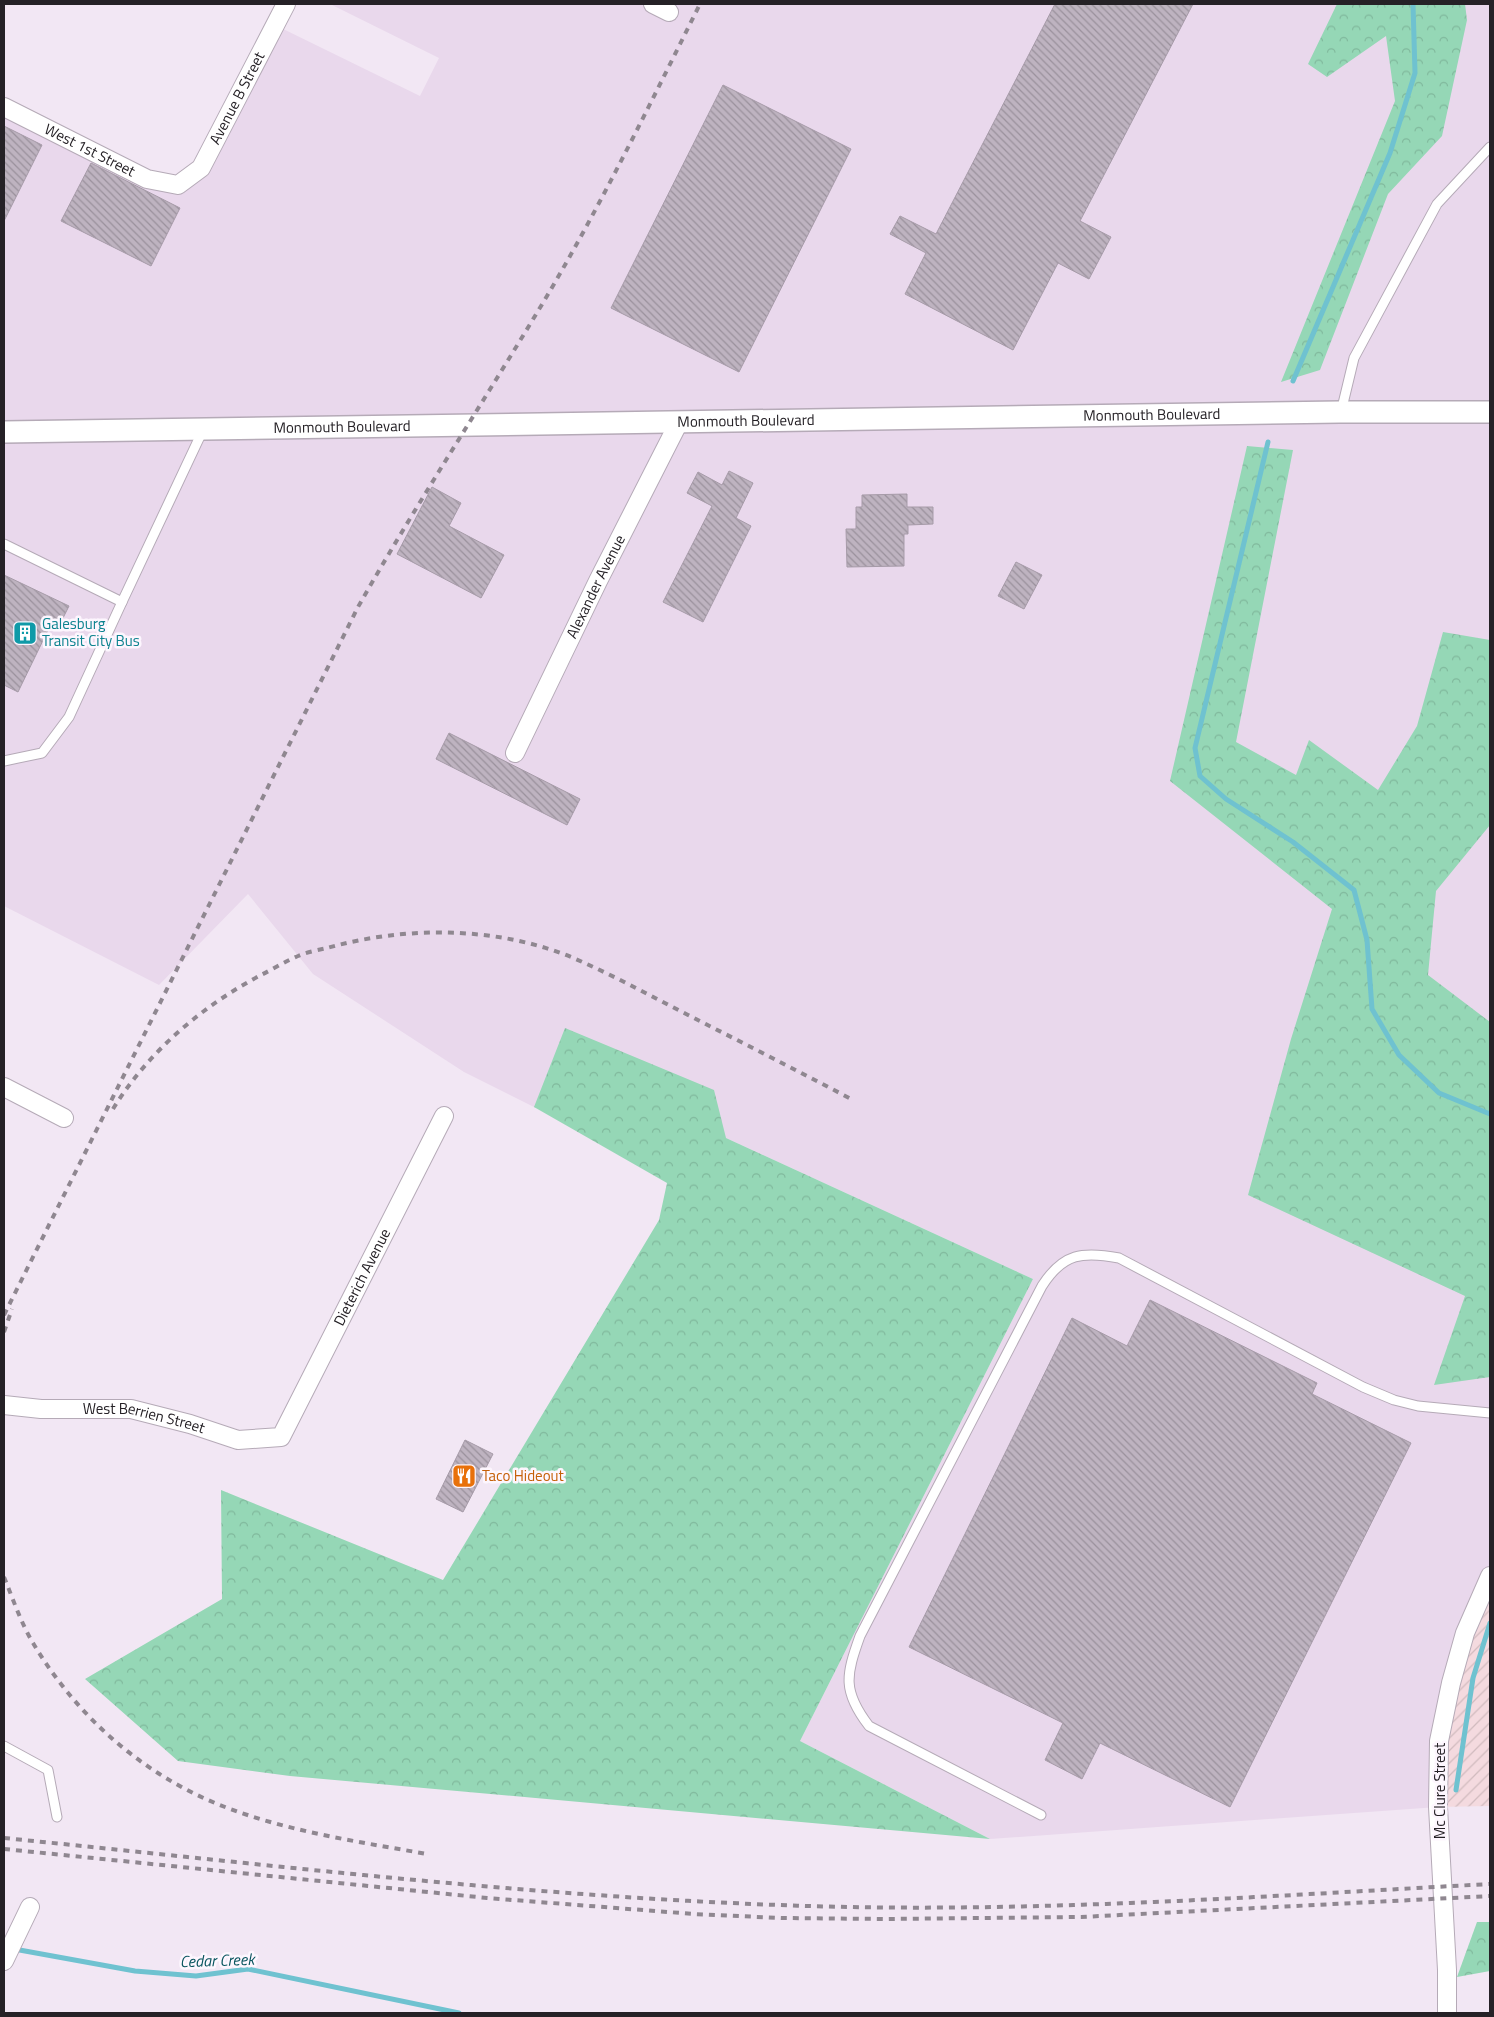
<svg xmlns="http://www.w3.org/2000/svg" width="1494" height="2017" font-family="'Titillium Web',sans-serif">
<style>
.built{fill:#e9d8ec}
.industrial{fill:url(#industrial-furrows)}
.forest{fill:url(#forest-crowns)}
.lines{fill:none;stroke-linecap:round;stroke-linejoin:round}
.stream{stroke:#6fc2d0;stroke-width:5}
.building{fill:url(#building-back-hatch);stroke:#a69ba8}
.service-casing{stroke:#b5aab7;stroke-width:11}
.minor-casing{stroke:#b5aab7;stroke-width:20}
.tertiary-casing{stroke:#b5aab7;stroke-width:24}
.service{stroke:#fff;stroke-width:9}
.minor{stroke:#fff;stroke-width:18}
.tertiary{stroke:#fff;stroke-width:21}
.rail{stroke:#8f8790;stroke-width:4;stroke-dasharray:6 6;stroke-linecap:butt}
.labels{text-anchor:middle;stroke-width:5;stroke-linejoin:round;paint-order:stroke}
.street-label{font-size:15px;fill:#252126;stroke:#fdf6fe}
.culture-label{font-size:15px;fill:#0d838f;stroke:#fdf6fe;text-anchor:start}
.food-label{font-size:15px;fill:#c56008;stroke:#fdf6fe;text-anchor:start}
.water-label{font-size:16px;font-style:italic;fill:#08545e;stroke:#fdf6fe}
</style>
<defs>
<pattern id="industrial-furrows" width="10" height="10" patternUnits="userSpaceOnUse" patternTransform="scale(1.25)"><rect width="10" height="10" fill="#f4dadf"/><path d="M-1 1l2-2M0 10L10 0M9 11l2-2" fill="none" stroke="#d1bbbf"/></pattern>
<pattern id="forest-crowns" width="20" height="18" patternUnits="userSpaceOnUse" patternTransform="scale(1.25)"><rect width="20" height="18" fill="#95d7b6"/><path d="M2 6a3 3 0 1 1 6 0M12 15a3 3 0 1 1 6 0" fill="none" stroke="#80b89c"/></pattern>
<pattern id="building-back-hatch" width="6" height="6" patternUnits="userSpaceOnUse" patternTransform="scale(1.25)"><rect width="6" height="6" fill="#beb3c0"/><path d="M-1 5l2 2M0 0l6 6M5-1l2 2" fill="none" stroke="#9a919c"/></pattern>
</defs>
<rect width="100%" height="100%" fill="#f2e7f4"/>
<polygon class="built" points="330,4 1490,4 1490,1576 1438,1807 990,1839 800,1741 1033,1279 726,1138 534,1107 464,1072 313,974 248,894 159,985 4,906 4,107 178,185 201,168 275,25 420,96 439,58"/>
<polygon class="industrial" points="1490,1576 1490,1806 1438,1807 1439,1741"/>
<g class="forest">
<polygon points="1337,4 1465,4 1467,20 1442,136 1388,194 1320,370 1281,382 1395,101 1386,36 1327,77 1308,64"/>
<polygon points="1247,446 1293,450 1236,742 1296,775 1309,740 1378,790 1417,726 1443,632 1490,640 1490,825 1436,891 1428,975 1490,1022 1490,1377 1434,1385 1465,1296 1248,1195 1291,1039 1332,909 1170,781"/>
<polygon points="565,1028 714,1090 726,1138 1033,1279 800,1741 990,1839 290,1776 178,1761 85,1679 222,1599 221,1490 443,1580 659,1220 667,1183 534,1107"/>
<polygon points="1477,1922 1490,1922 1490,1971 1457,1977"/>
</g>
<g class="lines">
<g class="stream">
<polyline points="1293,381 1390,153 1415,73 1413,4"/>
<polyline points="1268,442 1195,748 1200,776 1226,799 1293,842 1354,890 1367,940 1372,1009 1399,1055 1439,1093 1490,1114"/>
<polyline points="1456,1790 1473,1678 1490,1623"/>
<polyline points="14,1949 135,1971 196,1976 248,1969 459,2013"/>
</g>
</g>
<g class="building">
<polygon points="1055,4 1193,4 1080,221 1111,237 1089,279 1058,263 1013,350 905,294 926,253 890,234 900,216 936,234"/>
<polygon points="723,85 851,149 739,372 611,308"/>
<polygon points="4,126 42,145 4,221"/>
<polygon points="91,163 180,208 151,266 61,221"/>
<polygon points="729,471 753,483 736,518 751,526 703,622 663,602 712,506 687,493 698,472 722,485"/>
<polygon points="432,487 461,503 449,526 504,555 481,598 397,554"/>
<polygon points="907,494 907,507 933,507 933,524 908,525 908,534 904,534 904,566 847,567 846,529 856,529 856,507 862,507 862,495"/>
<polygon points="1016,562 1042,575 1024,609 998,596"/>
<polygon points="4,575 69,606 57,630 50,626 18,692 4,685"/>
<polygon points="449,733 580,799 567,825 436,759"/>
<polygon points="1150,1300 1317,1383 1312,1394 1411,1443 1230,1807 1100,1743 1082,1779 1045,1760 1063,1723 909,1647 1072,1318 1127,1346"/>
<polygon points="465,1440 493,1454 463,1512 436,1499"/>
</g>
<g class="lines">
<g class="service-casing">
<g id="service">
<polyline points="1341,412 1354,358 1437,204 1490,147"/>
<polyline points="4,544 122,602 203,430"/>
<polyline points="4,761 42,753 69,717 122,602"/>
<polyline points="4,1746 48,1770 57,1817"/>
<path d="M1041,1815L869,1726C842,1691 846,1675 860,1636L1042,1286C1063,1253 1083,1251 1119,1258L1363,1387L1394,1400L1418,1406L1490,1413"/>
</g>
</g>
<g class="minor-casing">
<g id="minor">
<polyline points="653,4 669,12"/>
<path id="s1" d="M4,107L147,179L178,185L201,168L286,4"/>
<path id="s2" d="M515,753L598,581L679,422"/>
<polyline points="4,1087 64,1118"/>
<path id="s3" d="M4,1405L41,1409H131L190,1424L238,1440L281,1437L444,1116"/>
<polyline points="4,1961 30,1907"/>
<polyline points="1447,2013 1447,1970 1438,1807 1439,1741 1451,1683 1465,1633 1490,1576"/>
</g>
</g>
<g class="tertiary-casing">
<g id="tertiary">
<path id="s4" d="M4,432L1340,412H1490"/>
</g>
</g>
<use href="#service" class="service"/>
<use href="#minor" class="minor"/>
<use href="#tertiary" class="tertiary"/>
<g class="rail">
<path d="M113,1109C148,1052 202,1006 261,975C273,969 286,961 298,956C307,952 318,950 327,948C405,926 495,926 571,957C611,974 649,995 688,1015C743,1043 798,1071 853,1100"/>
<path d="M4,1315L358,607C418,501 485,400 547,296C603,201 651,102 700,4"/>
<polyline points="4,1332 12,1309"/>
<path d="M4,1577C13,1599 21,1623 33,1643C77,1717 144,1776 225,1807C290,1832 360,1842 427,1854"/>
<path d="M4,1838C272,1865 540,1898 809,1906C1037,1913 1264,1896 1490,1884"/>
<polyline points="4,1849 487,1898 694,1914 781,1918 885,1919 1081,1917 1490,1896"/>
</g>
</g>
<defs>
<g id="building-square" transform="scale(1.25)"><rect x="-9" y="-9" width="18" height="18" rx="4" fill="#0f9aa8" stroke="#fdf6fe"/><path d="M-4-6H4V6H1V3H-1V6H-4ZM-2.5-4.3h1.7v1.8h-1.7ZM.8-4.3h1.7v1.8H.8ZM-2.5-1h1.7V.8h-1.7ZM.8-1h1.7V.8H.8Z" fill="#fff"/></g>
<g id="restaurant-square" transform="scale(1.25)"><rect x="-9" y="-9" width="18" height="18" rx="4" fill="#e8710a" stroke="#fdf6fe"/><path d="M-5-6h1v4h1v-4h1v4h1v-4h1v5L-1.5 .5V6h-2V.5L-5-1ZM5-6V6H3V1.5H1.5Q1.5-4 5-6Z" fill="#fff"/></g>
</defs>
<g fill-rule="evenodd">
<use href="#building-square" x="25" y="633"/>
<use href="#restaurant-square" x="464" y="1476"/>
</g>
<g class="labels">
<g class="street-label">
<text dy="5" stroke="none"><textPath href="#s1" startOffset="299">Avenue B Street</textPath></text>
<text dy="5" stroke="none"><textPath href="#s1" startOffset="96">West 1st Street</textPath></text>
<text dy="5" stroke="none"><textPath href="#s4" startOffset="1148">Monmouth Boulevard</textPath></text>
<text dy="5" stroke="none"><textPath href="#s4" startOffset="742">Monmouth Boulevard</textPath></text>
<text dy="5" stroke="none"><textPath href="#s4" startOffset="338">Monmouth Boulevard</textPath></text>
<text dy="5" stroke="none"><textPath href="#s2" startOffset="185">Alexander Avenue</textPath></text>
<text dy="5" stroke="none"><textPath href="#s3" startOffset="461">Dieterich Avenue</textPath></text>
<text dy="5" stroke="none"><textPath href="#s3" startOffset="141">West Berrien Street</textPath></text>
<text transform="translate(1440 1791) rotate(-90)" y="5">Mc Clure Street</text>
</g>
<g class="culture-label">
<text x="42" y="629">Galesburg<tspan x="42" dy="17">Transit City Bus</tspan></text>
</g>
<g class="food-label">
<text x="482" y="1481">Taco Hideout</text>
</g>
<g class="water-label">
<text transform="translate(217 1960) rotate(-2)" y="6">Cedar Creek</text>
</g>
</g>
<rect width="1494" height="2017" fill="none" stroke="#252126" stroke-width="10"/>
</svg>
